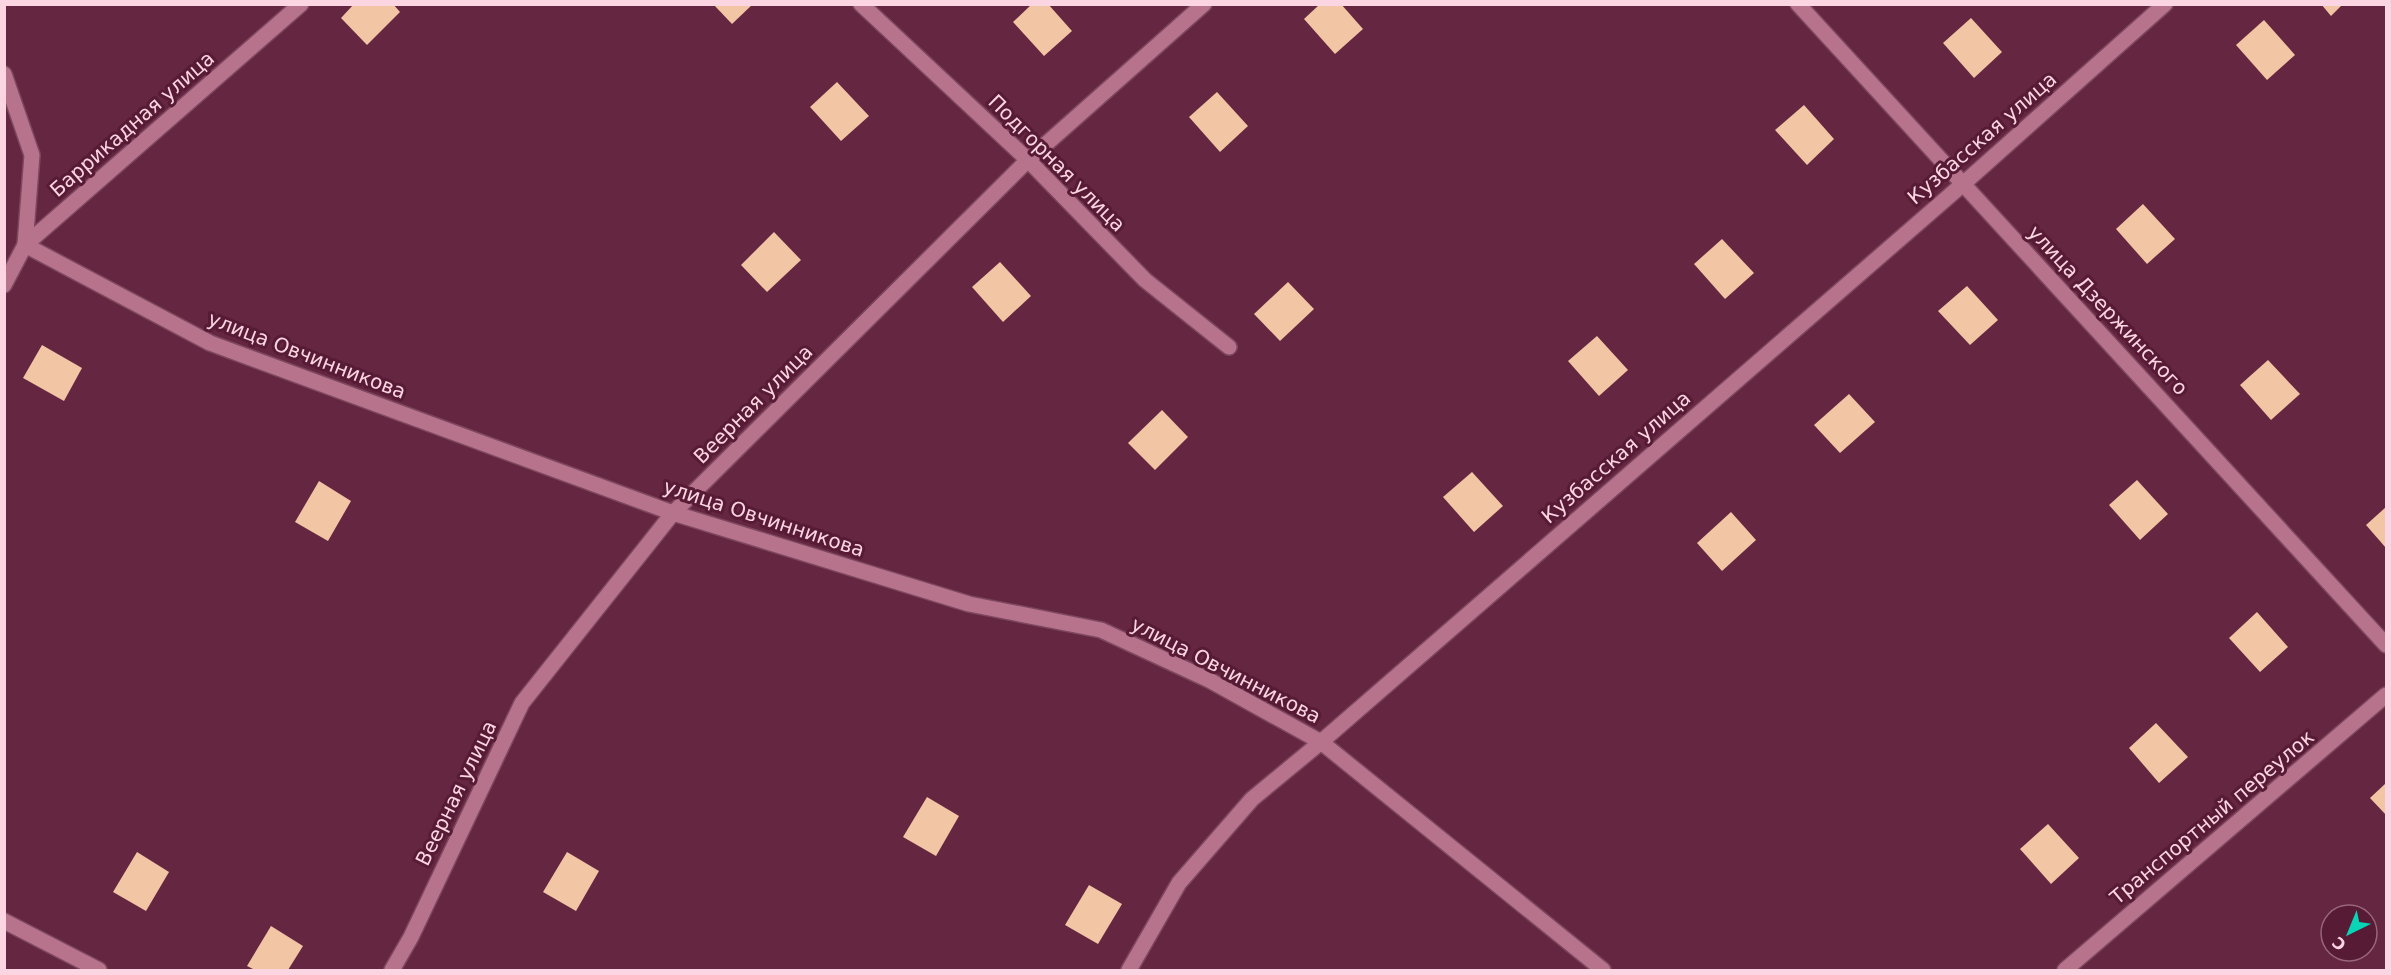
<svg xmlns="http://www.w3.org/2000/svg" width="2391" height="975" font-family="'DejaVu Sans',sans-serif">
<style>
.building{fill:#f2c5a4}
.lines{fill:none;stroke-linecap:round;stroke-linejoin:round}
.minor-casing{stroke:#7d475e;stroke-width:18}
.minor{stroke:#b8738c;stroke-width:15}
.labels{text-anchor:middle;stroke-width:6;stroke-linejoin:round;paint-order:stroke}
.street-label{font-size:20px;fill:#fcd5e2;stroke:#571b35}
</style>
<rect width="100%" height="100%" fill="#642640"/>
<g class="building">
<polygon points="354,4 393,4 400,12 367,45 341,18"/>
<polygon points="713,4 753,4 732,24"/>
<polygon points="1032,4 1048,4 1072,31 1044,56 1013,22"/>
<polygon points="1320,4 1341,4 1363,29 1335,54 1304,19"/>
<polygon points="2321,4 2343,4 2331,16"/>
<polygon points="1971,18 2002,52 1974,78 1943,43"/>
<polygon points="2264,20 2295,55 2267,80 2236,45"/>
<polygon points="837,82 869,116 841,141 810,107"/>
<polygon points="1217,92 1248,126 1220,152 1189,117"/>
<polygon points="1804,105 1834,139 1807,165 1775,130"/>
<polygon points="2143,204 2175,239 2147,264 2116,229"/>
<polygon points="774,232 801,260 767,292 741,265"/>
<polygon points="1722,239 1754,273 1725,299 1694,264"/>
<polygon points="1000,262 1031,296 1003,322 972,287"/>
<polygon points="1288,282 1314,309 1280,341 1254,314"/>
<polygon points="1967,286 1998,320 1970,345 1938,311"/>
<polygon points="1597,336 1628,370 1599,396 1568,361"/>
<polygon points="42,345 82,368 64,401 23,378"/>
<polygon points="2268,360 2300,394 2271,420 2240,385"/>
<polygon points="1849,394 1875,422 1840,453 1814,425"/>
<polygon points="1162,410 1188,437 1155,470 1128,443"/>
<polygon points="1472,472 1503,506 1474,532 1443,497"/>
<polygon points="2137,480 2168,514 2140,540 2109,505"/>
<polygon points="319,481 351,501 328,541 295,522"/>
<polygon points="2386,507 2386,548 2366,525"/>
<polygon points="1731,512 1756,540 1722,571 1697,543"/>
<polygon points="2257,612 2288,647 2260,672 2229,638"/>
<polygon points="2156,723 2188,757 2159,783 2129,748"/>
<polygon points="2386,783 2386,815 2370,798"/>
<polygon points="927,797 959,816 936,856 903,837"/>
<polygon points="2048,824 2079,858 2051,884 2020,849"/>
<polygon points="137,852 169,872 146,911 113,892"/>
<polygon points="567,852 599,871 576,911 543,892"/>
<polygon points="1089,885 1122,904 1098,944 1065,925"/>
<polygon points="271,926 303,946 288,970 255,970 247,966"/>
</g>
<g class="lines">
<g class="minor-casing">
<g id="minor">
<polyline points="861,4 1028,160 1145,280 1229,347"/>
<polyline points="1798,4 2386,645"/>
<polyline points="4,74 32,155 25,245 210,343 673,513 969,604 1101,630 1209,680 1321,742 1603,970"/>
<polyline points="4,285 25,245 301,4"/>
<polyline points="4,921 99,970"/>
<polyline points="392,970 411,937 522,703 673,513 1028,160 1204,4"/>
<polyline points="1129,970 1179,883 1252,799 1321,742 1963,184 2165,4"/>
<polyline points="2065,970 2386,695"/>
</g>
</g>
<use href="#minor" class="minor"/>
</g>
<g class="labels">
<g class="street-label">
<text transform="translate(132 124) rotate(-41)" y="7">Баррикадная улица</text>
<text transform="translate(1982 138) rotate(-41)" y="7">Кузбасская улица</text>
<text transform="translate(1057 163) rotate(45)" y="7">Подгорная улица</text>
<text transform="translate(2108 310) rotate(47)" y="7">улица Дзержинского</text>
<text transform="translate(307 355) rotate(21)" y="7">улица Овчинникова</text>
<text transform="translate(753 404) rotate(-45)" y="7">Веерная улица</text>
<text transform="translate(1616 457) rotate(-41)" y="7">Кузбасская улица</text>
<text transform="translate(764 518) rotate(18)" y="7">улица Овчинникова</text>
<text transform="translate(1226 670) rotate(27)" y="7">улица Овчинникова</text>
<text transform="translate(456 793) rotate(-64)" y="7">Веерная улица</text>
<text transform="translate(2212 817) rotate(-40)" y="7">Транспортный переулок</text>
</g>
</g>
<rect width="2391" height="975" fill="none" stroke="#fcd5e2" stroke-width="12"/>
<g transform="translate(2349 933) rotate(223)"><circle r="28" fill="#571b35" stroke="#99657a" stroke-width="1.5"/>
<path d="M0-4.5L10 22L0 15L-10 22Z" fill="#07d5b6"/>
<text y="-9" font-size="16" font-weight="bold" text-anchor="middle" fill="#fcd5e2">С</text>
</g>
</svg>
